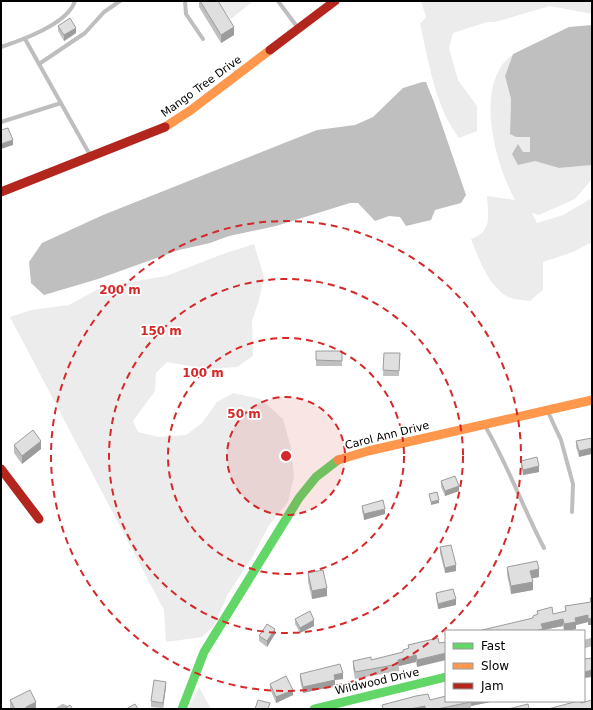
<svg xmlns="http://www.w3.org/2000/svg" width="593" height="710" font-family="'DejaVu Sans',sans-serif">
<style>
.green{fill:#ececec}
.water{fill:#bfbfbf}
.lines{fill:none;stroke-linecap:round;stroke-linejoin:round}
.lane{stroke:#bebebe;stroke-width:4}
.street{stroke:#bebebe;stroke-width:8}
.fast{stroke:#63d668;stroke-width:9}
.slow{stroke:#ff974d;stroke-width:9}
.jam{stroke:#b3261e;stroke-width:9}
.wall{fill:#c0c0c0}
.shaded-wall{fill:#9c9c9c}
.building{fill:#dfdfdf;stroke:#9c9c9c}
.ring{fill:none;stroke:#d62828;stroke-width:2;stroke-dasharray:7 5}
.labels{text-anchor:middle;stroke-width:3.5;stroke-linejoin:round;paint-order:stroke}
.street-label{font-size:11px;fill:#000;stroke:#fff}
.centre{fill:#d62828;stroke:#fff;stroke-width:2}
.ring-label{font-size:12px;text-anchor:middle;font-weight:bold;fill:#d62828;stroke:#fff;stroke-width:3.5;stroke-linejoin:round;paint-order:stroke}
</style>
<rect width="100%" height="100%" fill="#fff"/>
<g class="green">
<polygon points="217,1 253,1 231,19"/>
<path d="M421,1H592V14L550,6L495,22H487L453,33L449,48L458,80L477,106V131L459,138C435,106 429,63 420,24L426,17Z"/>
<path d="M513,54L505,76L511,99L510,134L516,137H530V152L512,154L559,168L592,165V179L575,199L539,215L532,213L537,223L563,215L592,198V242L573,252L543,262V290L530,301C524,300 514,300 508,297C488,286 479,259 471,239C493,231 488,215 487,196L515,200C496,165 478,100 502,65C505,61 510,57 513,54Z"/>
<polygon points="254,244 264,277 259,300 252,321 253,356 237,367 206,369 167,362 156,373 155,391 133,421 138,432 159,437 186,435 202,423 217,402 233,393 261,399 283,419 291,448 294,476 288,502 269,525 253,556 228,594 214,626 202,637 166,642 164,610 10,317 31,310 69,305 102,287 166,276 223,254"/>
<polygon points="199,687 211,709 188,709"/>
</g>
<g class="water">
<polygon points="592,25 592,165 559,168 535,161 518,165 512,154 518,144 523,152 530,152 530,137 516,137 510,134 511,99 505,76 513,54 569,27"/>
<polygon points="422,82 426,82 434,102 466,195 461,203 435,210 431,220 406,226 400,217 389,216 375,221 358,203 350,203 276,226 229,236 210,243 179,250 98,279 44,295 31,283 29,262 42,243 103,215 317,130 355,125 373,117 403,88"/>
</g>
<g class="lines">
<g class="lane">
<polyline points="185,1 186,14 203,39"/>
<polyline points="278,1 298,28"/>
<polyline points="25,39 90,155"/>
<path d="M1,47C22,40 68,24 75,1"/>
<polyline points="39,64 85,33 104,12 120,1"/>
<polyline points="1,122 61,103"/>
<polyline points="548,412 561,440 573,484 572,512"/>
<path d="M485,426C508,465 523,508 544,548"/>
<polyline points="58,709 63,706 70,709"/>
</g>
<polyline class="street" points="584,644 592,642"/>
<g class="fast">
<polyline points="182,709 204,652 299,498 316,477 338,460"/>
<polyline points="314,709 446,677"/>
</g>
<g class="slow">
<polyline points="165,127 191,110 270,50"/>
<polyline points="338,460 368,451 592,400"/>
</g>
<g class="jam">
<polyline points="270,50 335,1"/>
<polyline points="1,192 165,127"/>
<polyline points="1,469 39,519"/>
</g>
</g>
<g class="wall">
<polygon points="199,1 218,1 234,35 221,43 199,7"/>
<polygon points="58,26 76,33 64,41 58,31"/>
<rect x="316" y="351" width="26" height="15"/>
<polygon points="384,353 400,353 399,376 383,376"/>
<polygon points="592,438 579,457 576,447 576,441"/>
<polygon points="14,445 41,449 22,464 14,453"/>
<polygon points="521,461 539,472 523,475 521,466"/>
<polygon points="441,481 459,491 445,496 441,487"/>
<polygon points="362,506 385,514 364,520 362,511"/>
<polygon points="440,547 456,571 445,573 440,553"/>
<polygon points="507,567 539,577 532,578 533,590 511,594 507,575"/>
<polygon points="308,573 327,596 312,599 308,582"/>
<polygon points="436,593 456,605 438,609 436,598"/>
<polygon points="590,598 592,598 588,625 588,622 576,625 576,629 566,631 564,631 563,626 543,630 543,631 533,618 533,616 537,615 537,611 553,614 565,611 565,606 590,603"/>
<polygon points="295,619 314,626 300,633 295,624"/>
<polygon points="275,634 267,647 259,641 259,636"/>
<polygon points="438,638 417,667 416,662 399,666 399,671 355,679 353,668 353,661 371,660 403,652 403,650 408,649 408,645"/>
<polygon points="300,674 343,679 335,680 335,686 303,693 300,680"/>
<polygon points="270,684 293,695 276,703 270,689"/>
<polygon points="166,687 163,708 151,707 151,701"/>
<polygon points="10,700 36,709 10,709"/>
<polygon points="430,700 495,701 471,706 471,709 382,709 382,705"/>
</g>
<g class="shaded-wall">
<polygon points="234,27 234,35 221,43 221,35"/>
<polygon points="76,28 76,33 64,41 64,35"/>
<polygon points="13,140 13,145 1,149 1,144"/>
<polygon points="41,441 41,449 22,464 22,456"/>
<polygon points="592,448 592,454 579,457 579,451"/>
<polygon points="539,466 539,472 523,475 523,470"/>
<polygon points="459,486 459,491 445,496 445,491"/>
<polygon points="439,500 439,503 431,505 431,502"/>
<polygon points="385,509 385,514 364,520 364,514"/>
<rect x="1" y="552" width="1" height="10"/>
<polygon points="456,565 456,571 445,573 445,568"/>
<polygon points="539,569 539,577 530,579 530,571"/>
<polygon points="533,582 533,590 511,594 511,586"/>
<polygon points="327,588 327,596 312,599 312,591"/>
<polygon points="456,599 456,605 438,609 438,604"/>
<polygon points="588,615 588,622 576,625 576,629 564,631 564,624 575,618"/>
<polygon points="592,618 592,625 588,625 588,619"/>
<polygon points="563,619 563,626 543,630 543,631 535,631 541,624"/>
<polygon points="314,620 314,626 300,633 300,628"/>
<polygon points="275,629 275,634 267,647 267,641"/>
<polygon points="446,653 446,660 417,667 417,660"/>
<polygon points="416,655 416,662 399,666 398,660"/>
<polygon points="592,670 592,677 584,678 584,672"/>
<polygon points="343,673 343,679 335,680 335,686 303,693 303,687 334,675"/>
<polygon points="166,682 166,687 163,708 163,703"/>
<polygon points="293,690 293,695 276,703 276,697"/>
<polygon points="471,701 495,701 471,706"/>
<polygon points="36,702 36,709 26,709 26,707"/>
<polygon points="425,706 425,709 410,709"/>
</g>
<g class="building">
<polygon points="200,1 218,1 234,27 221,35"/>
<polygon points="70,18 76,28 64,35 58,26"/>
<polygon points="8,128 13,140 1,144 1,130"/>
<polygon points="316,351 342,351 342,361 316,360"/>
<polygon points="384,353 400,353 399,371 383,370"/>
<polygon points="33,430 41,441 22,456 14,445"/>
<polygon points="592,438 592,448 579,451 576,441"/>
<polygon points="537,457 539,466 523,470 521,461"/>
<polygon points="455,476 459,486 445,491 441,481"/>
<polygon points="437,492 439,500 431,502 429,494"/>
<polygon points="383,500 385,509 364,514 362,506"/>
<polygon points="451,545 456,565 445,568 440,547"/>
<polygon points="537,561 539,569 530,571 533,582 511,586 507,567"/>
<polygon points="323,570 327,588 312,591 308,573"/>
<polygon points="453,589 456,599 438,604 436,593"/>
<polygon points="590,598 592,598 592,618 588,619 588,615 575,618 576,622 564,624 563,619 541,624 543,629 535,631 478,631 533,618 533,616 538,614 537,611 552,607 553,614 566,611 565,606 591,602"/>
<polygon points="310,611 314,620 300,628 295,619"/>
<polygon points="267,624 275,629 267,641 259,636"/>
<polygon points="438,638 439,643 446,642 446,653 417,660 416,655 398,660 399,664 355,672 353,661 371,657 371,660 403,652 403,650 409,648 408,645"/>
<polygon points="592,658 592,670 584,672 584,659"/>
<polygon points="340,664 343,673 334,675 335,680 303,687 300,674"/>
<polygon points="286,676 293,690 276,697 270,684"/>
<polygon points="154,680 166,682 163,703 151,701"/>
<polygon points="30,690 36,702 26,707 27,709 15,709 10,700"/>
<polygon points="428,694 430,700 446,696 446,701 471,701 471,702 437,709 425,709 425,706 410,709 383,709 382,705 416,696"/>
<polygon points="258,700 270,703 268,709 255,709"/>
<polygon points="592,700 592,709 548,709 578,701 581,701 581,703"/>
<polygon points="135,704 138,709 126,709"/>
<polygon points="528,704 529,709 508,709"/>
<polygon points="70,705 73,709 64,709"/>
</g>
<circle cx="286" cy="456" r="59" fill="#d62828" fill-opacity=".12"/>
<g class="ring">
<circle cx="286" cy="456" r="59"/>
<circle cx="286" cy="456" r="118"/>
<circle cx="286" cy="456" r="177"/>
<circle cx="286" cy="456" r="235"/>
</g>
<g class="labels">
<g class="street-label">
<text transform="translate(201 86) rotate(-36)" y="4">Mango Tree Drive</text>
<text transform="translate(387 435) rotate(-14)" y="4">Carol Ann Drive</text>
<text transform="translate(377 681) rotate(-13)" y="4">Wildwood Drive</text>
</g>
</g>
<circle cx="286" cy="456" r="6" class="centre"/>
<g class="ring-label">
<text x="120" y="294">200 m</text>
<text x="161" y="335">150 m</text>
<text x="203" y="377">100 m</text>
<text x="244" y="418">50 m</text>
</g>
<rect width="593" height="710" fill="none" stroke="#000000" stroke-width="4"/>
<rect x="445" y="630" width="140" height="72" fill="#ffffff" stroke="#999999"/>
<rect x="453" y="643" width="20" height="6" fill="#63d668" stroke="#999999"/>
<text x="481" y="650" font-size="12" fill="#000000">Fast</text>
<rect x="453" y="663" width="20" height="6" fill="#ff974d" stroke="#999999"/>
<text x="481" y="670" font-size="12" fill="#000000">Slow</text>
<rect x="453" y="683" width="20" height="6" fill="#b3261e" stroke="#999999"/>
<text x="481" y="690" font-size="12" fill="#000000">Jam</text>
</svg>
